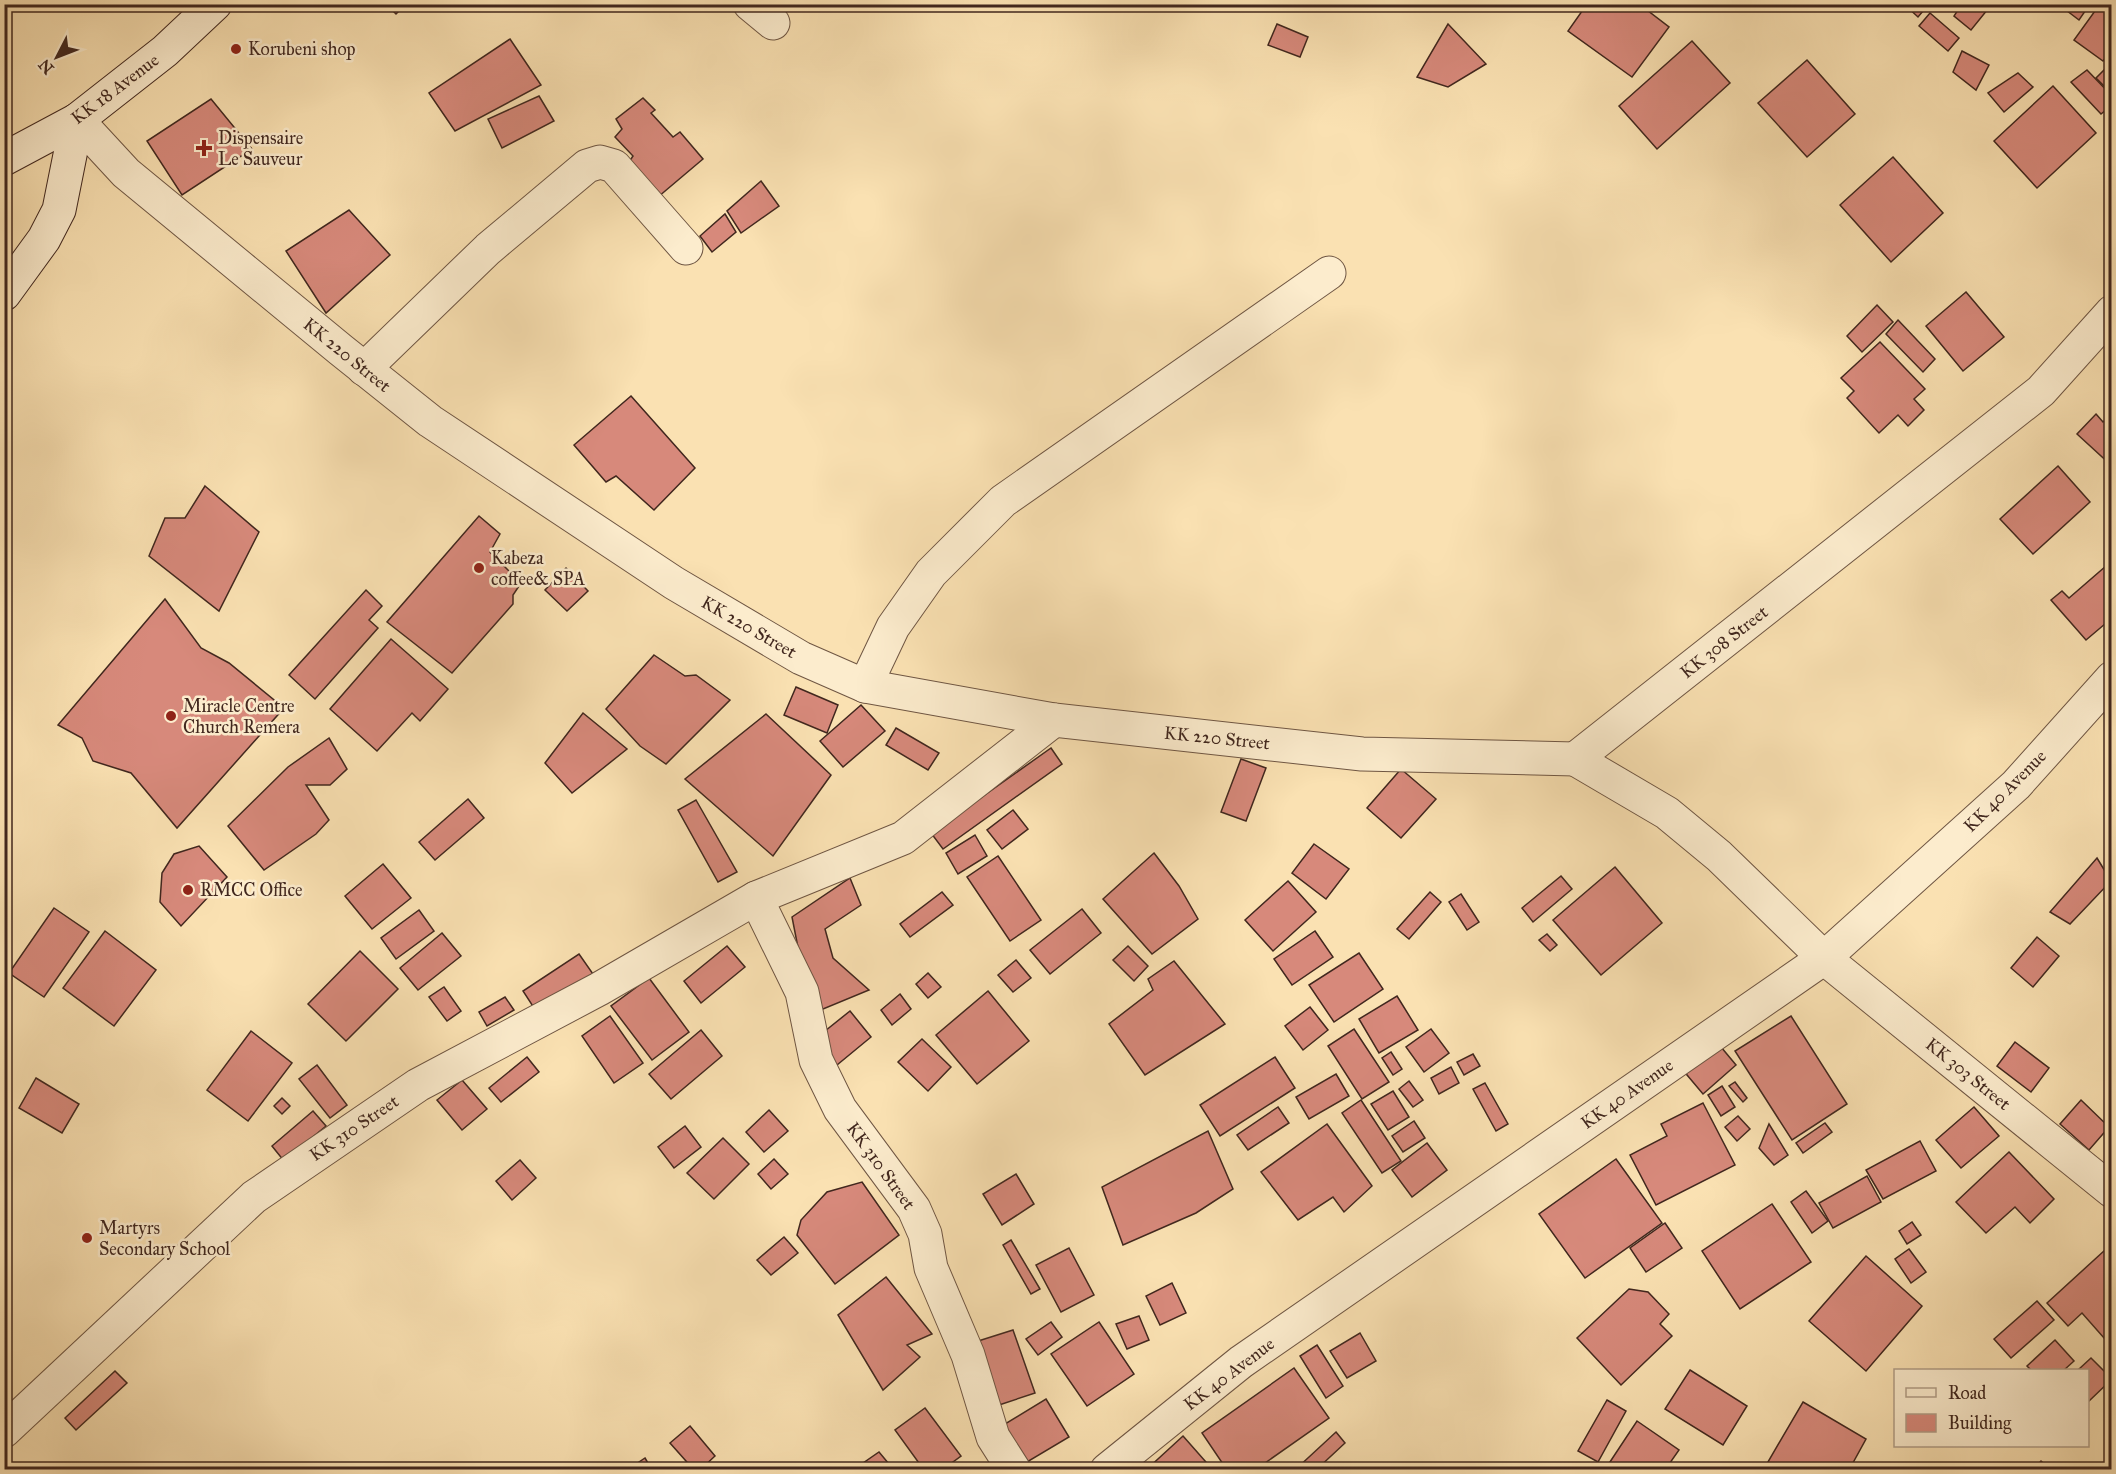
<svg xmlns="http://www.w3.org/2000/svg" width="2116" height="1474" font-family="'IM FELL Great Primer',serif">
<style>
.building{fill:#d7897b;stroke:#41271e;stroke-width:1.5}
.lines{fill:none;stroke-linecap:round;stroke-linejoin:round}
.street-casing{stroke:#6f5643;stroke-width:35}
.secondary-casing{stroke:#41271e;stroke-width:35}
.street{stroke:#fceccd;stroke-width:33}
.secondary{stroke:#fceccd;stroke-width:33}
.poi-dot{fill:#8f2418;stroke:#fceccd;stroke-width:2}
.labels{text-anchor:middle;stroke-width:5;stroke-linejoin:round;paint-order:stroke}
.poi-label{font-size:18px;fill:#41271e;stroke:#fceccd;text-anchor:start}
.street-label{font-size:18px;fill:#41271e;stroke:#fceccd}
</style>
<rect width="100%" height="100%" fill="#fae1b2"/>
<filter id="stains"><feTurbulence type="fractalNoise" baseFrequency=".00333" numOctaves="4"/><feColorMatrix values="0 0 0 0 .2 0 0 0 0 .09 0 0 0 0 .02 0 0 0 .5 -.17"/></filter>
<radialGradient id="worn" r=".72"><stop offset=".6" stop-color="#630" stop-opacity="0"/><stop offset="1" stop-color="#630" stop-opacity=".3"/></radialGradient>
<g class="building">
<polygon points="386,4 406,4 396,14"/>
<polygon points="1587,4 1639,4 1669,27 1632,77 1568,31"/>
<polygon points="1904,4 1929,4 1918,17"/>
<polygon points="1951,4 1992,4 1971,30 1954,16 1958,10"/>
<polygon points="2058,4 2090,4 2079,20"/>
<polygon points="2100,4 2112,4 2112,57 2108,55 2103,61 2074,40"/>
<polygon points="1930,13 1959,38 1948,51 1919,26"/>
<polygon points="1277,24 1308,37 1300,57 1268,45"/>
<polygon points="1448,24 1486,64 1448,87 1417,77"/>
<polygon points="510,39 541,85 455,131 429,93"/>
<polygon points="1692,41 1730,83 1657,149 1619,106"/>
<polygon points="1962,51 1989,65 1976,90 1953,72"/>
<polygon points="1807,60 1855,114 1807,157 1758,103"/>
<polygon points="2109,65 2112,67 2112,94 2096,78"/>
<polygon points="2087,70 2112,96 2112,105 2101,114 2071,82"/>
<polygon points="2018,73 2033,87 2004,112 1988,93"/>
<polygon points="2053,86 2096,133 2037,188 1994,141"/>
<polygon points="539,96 554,121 502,148 488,119"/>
<polygon points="643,98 655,110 651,113 673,137 680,132 703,159 658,197 629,162 633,156 615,137 622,129 616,119"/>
<polygon points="211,99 252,149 182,195 147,141"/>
<polygon points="1893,157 1943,213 1891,262 1840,205"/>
<polygon points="761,181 779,206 741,233 727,211"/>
<polygon points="349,210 390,255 326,313 286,251"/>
<polygon points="725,214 736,232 712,252 700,236"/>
<polygon points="1966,292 2004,337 1963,371 1926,326"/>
<polygon points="1877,305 1893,322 1862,352 1847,336"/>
<polygon points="1898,320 1935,359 1923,372 1886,334"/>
<polygon points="1880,342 1925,389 1914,399 1924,410 1908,426 1898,415 1879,433 1847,398 1854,391 1841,378"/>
<polygon points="631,396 695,468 654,510 616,476 606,482 574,445"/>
<polygon points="2096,414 2103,422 2112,414 2112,466 2077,434"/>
<polygon points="2058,466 2090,502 2033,554 2000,519"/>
<polygon points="205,486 259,532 219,611 149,556 165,518 185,518"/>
<polygon points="479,516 500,534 490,552 521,583 513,595 513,604 452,673 387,622"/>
<polygon points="2106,566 2112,572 2112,618 2086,640 2051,600 2062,591 2069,598"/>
<polygon points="566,568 588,591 567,611 545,590"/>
<polygon points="366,590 382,606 369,620 378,628 315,699 289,675"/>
<polygon points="165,599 201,648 229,663 284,708 177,828 131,773 93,761 82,738 58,725"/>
<polygon points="391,639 448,689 420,721 412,713 377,751 330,709"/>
<polygon points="654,655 685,676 696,675 730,700 666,764 640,746 606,709"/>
<polygon points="796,687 838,705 827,733 784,715"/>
<polygon points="861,705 885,731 843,767 820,741"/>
<polygon points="583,713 627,749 572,793 545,763"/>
<polygon points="766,714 831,775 773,856 685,779"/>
<polygon points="896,728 939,753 928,770 886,745"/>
<polygon points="329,738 347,769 330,785 306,785 329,820 316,834 264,870 228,826 288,767"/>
<polygon points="1051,748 1062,764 943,849 931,833"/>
<polygon points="1241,759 1266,768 1246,821 1221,812"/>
<polygon points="1401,769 1436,799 1401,838 1367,808"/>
<polygon points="468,799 484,818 435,860 419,842"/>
<polygon points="696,800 737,872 718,882 678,810"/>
<polygon points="1013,810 1028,829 1002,849 987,830"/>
<polygon points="975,835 987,856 958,874 946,853"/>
<polygon points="1314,844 1349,869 1326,899 1292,873"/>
<polygon points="199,846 227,877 181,926 160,902 162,873 174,854"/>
<polygon points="1154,853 1179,886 1198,919 1152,954 1103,899"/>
<polygon points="998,856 1041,920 1010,941 967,877"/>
<polygon points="2097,858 2111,881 2070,924 2050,912"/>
<polygon points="383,864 411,898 372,929 345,896"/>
<polygon points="1615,867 1662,923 1601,975 1553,920"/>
<polygon points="1561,876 1572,889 1533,922 1522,908"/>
<polygon points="850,878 861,905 825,929 833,958 869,990 811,1014 792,917"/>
<polygon points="1288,881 1316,912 1273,951 1245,920"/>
<polygon points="942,892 953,905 910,937 900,924"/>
<polygon points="1430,892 1441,902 1409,939 1397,929"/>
<polygon points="1461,894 1479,922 1467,930 1449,902"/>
<polygon points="54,908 89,932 44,997 9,973"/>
<polygon points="1082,909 1101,933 1050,974 1030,950"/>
<polygon points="419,910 434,931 396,959 381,938"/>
<polygon points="105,931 156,970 114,1026 63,988"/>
<polygon points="1315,931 1333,957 1292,985 1274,959"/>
<polygon points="442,933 461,956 418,990 400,968"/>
<polygon points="1547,934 1557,945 1550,951 1539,940"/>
<polygon points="2037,937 2059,956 2033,987 2011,968"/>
<polygon points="727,946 745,967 701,1003 684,981"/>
<polygon points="1128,946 1148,966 1134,981 1113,960"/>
<polygon points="360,951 398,989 346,1041 308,1004"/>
<polygon points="1359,953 1383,989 1334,1022 1309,985"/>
<polygon points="579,954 593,974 536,1011 523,991"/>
<polygon points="1016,960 1031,978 1013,992 998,975"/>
<polygon points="1174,961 1225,1024 1145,1075 1109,1024 1153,990 1148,979"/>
<polygon points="928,973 941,987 928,998 916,984"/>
<polygon points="649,978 689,1032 652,1060 611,1006"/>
<polygon points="444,987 461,1011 447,1021 429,997"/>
<polygon points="988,991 1029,1041 977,1084 936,1035"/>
<polygon points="900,994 911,1009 892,1025 881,1010"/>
<polygon points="1397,996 1418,1030 1379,1053 1359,1019"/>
<polygon points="505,997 514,1010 487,1026 479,1012"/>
<polygon points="1310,1007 1328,1030 1303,1050 1285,1026"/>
<polygon points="850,1011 871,1037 837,1065 815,1039"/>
<polygon points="610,1016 643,1063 614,1083 582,1036"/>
<polygon points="1791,1016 1847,1104 1792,1140 1735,1051"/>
<polygon points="1354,1029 1389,1082 1362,1099 1328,1046"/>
<polygon points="1431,1029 1449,1053 1424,1072 1406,1047"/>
<polygon points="701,1030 722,1056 671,1099 649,1074"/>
<polygon points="251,1031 292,1063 248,1121 207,1090"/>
<polygon points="922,1039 951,1067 928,1091 898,1062"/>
<polygon points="1716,1041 1736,1065 1703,1094 1682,1069"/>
<polygon points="2015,1042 2049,1068 2031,1092 1997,1066"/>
<polygon points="1391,1052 1402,1069 1393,1075 1382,1058"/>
<polygon points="1473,1054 1480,1066 1464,1075 1457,1062"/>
<polygon points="527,1057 539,1072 501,1102 489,1088"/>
<polygon points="1275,1057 1295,1088 1220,1136 1200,1105"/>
<polygon points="317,1065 347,1105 330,1118 299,1079"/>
<polygon points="1451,1067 1459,1083 1439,1094 1431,1078"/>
<polygon points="1336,1074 1349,1096 1309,1119 1296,1097"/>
<polygon points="36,1078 79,1104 62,1133 19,1108"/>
<polygon points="462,1080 487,1109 462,1130 437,1100"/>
<polygon points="1409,1081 1423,1100 1413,1107 1399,1089"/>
<polygon points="1735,1082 1747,1098 1743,1102 1729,1086"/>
<polygon points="1485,1083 1508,1124 1496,1131 1473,1089"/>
<polygon points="1722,1086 1735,1107 1721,1116 1708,1095"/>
<polygon points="1393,1091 1409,1117 1388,1130 1371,1104"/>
<polygon points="282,1098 290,1106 282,1114 274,1106"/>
<polygon points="1361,1100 1401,1161 1382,1173 1342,1113"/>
<polygon points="2081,1100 2109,1127 2089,1150 2060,1124"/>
<polygon points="1703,1103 1735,1165 1656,1205 1630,1155 1667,1136 1661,1124"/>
<polygon points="1278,1107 1289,1123 1248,1150 1237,1135"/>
<polygon points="1974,1107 1999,1136 1961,1168 1936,1140"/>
<polygon points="769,1110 788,1131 764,1152 746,1132"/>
<polygon points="313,1111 326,1126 284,1161 272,1146"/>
<polygon points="1738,1116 1750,1129 1737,1141 1725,1127"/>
<polygon points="1414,1121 1425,1138 1403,1152 1392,1136"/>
<polygon points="1825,1123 1832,1132 1803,1153 1796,1143"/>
<polygon points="1327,1124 1372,1186 1344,1212 1333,1197 1298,1220 1261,1172"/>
<polygon points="1769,1124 1788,1155 1774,1165 1759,1148"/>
<polygon points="685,1126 701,1147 674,1168 658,1147"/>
<polygon points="1208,1131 1233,1189 1196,1213 1123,1245 1102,1187"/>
<polygon points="723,1138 749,1164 714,1199 687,1173"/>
<polygon points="1920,1141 1936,1171 1883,1199 1866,1170"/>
<polygon points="1427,1143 1447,1170 1412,1197 1392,1170"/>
<polygon points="2009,1152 2054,1199 2030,1223 2015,1207 1986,1233 1956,1202"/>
<polygon points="774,1159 788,1174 771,1189 758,1174"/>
<polygon points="1616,1159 1662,1223 1585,1278 1539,1214"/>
<polygon points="520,1160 536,1178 512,1200 496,1181"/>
<polygon points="1016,1174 1034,1204 1002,1225 983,1194"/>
<polygon points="1867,1176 1881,1202 1833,1228 1819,1203"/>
<polygon points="862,1182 899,1235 835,1284 797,1235 801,1220 827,1192"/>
<polygon points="1806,1191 1828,1221 1812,1233 1791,1202"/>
<polygon points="1772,1204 1811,1262 1740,1309 1702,1251"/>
<polygon points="1912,1222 1921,1235 1907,1244 1899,1231"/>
<polygon points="1665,1223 1682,1248 1646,1272 1630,1248"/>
<polygon points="784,1237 798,1253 771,1275 757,1260"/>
<polygon points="1011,1240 1040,1289 1031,1294 1003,1245"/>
<polygon points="1069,1248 1094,1295 1061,1312 1036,1265"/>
<polygon points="1909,1249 1926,1272 1911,1283 1895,1259"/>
<polygon points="2105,1250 2112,1258 2112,1347 2082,1313 2068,1326 2047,1303"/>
<polygon points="1866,1256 1922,1306 1866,1371 1809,1321"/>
<polygon points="886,1277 932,1334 907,1345 920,1357 883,1390 838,1315"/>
<polygon points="1172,1283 1186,1313 1160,1325 1146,1296"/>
<polygon points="1629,1289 1648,1292 1669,1314 1660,1324 1672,1336 1621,1385 1577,1338"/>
<polygon points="2037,1301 2054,1320 2011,1358 1994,1339"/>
<polygon points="1139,1316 1149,1340 1127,1349 1116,1324"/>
<polygon points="1051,1322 1062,1337 1038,1355 1026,1339"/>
<polygon points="1099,1322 1134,1374 1087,1406 1051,1354"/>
<polygon points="1013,1330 1035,1393 996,1406 975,1342"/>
<polygon points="1360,1333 1376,1361 1347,1378 1330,1351"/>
<polygon points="2055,1340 2074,1361 2064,1370 2031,1370 2027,1366"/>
<polygon points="1317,1345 1343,1386 1326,1398 1300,1356"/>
<polygon points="2091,1358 2112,1379 2088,1402 2088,1370 2078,1370"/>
<polygon points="1294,1368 1329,1418 1255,1470 1227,1470 1202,1433"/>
<polygon points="1690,1370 1747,1406 1723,1445 1665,1409"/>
<polygon points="115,1371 127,1383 76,1430 65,1418"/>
<polygon points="1046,1399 1069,1437 1022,1465 1000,1427"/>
<polygon points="1607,1400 1626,1411 1598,1462 1578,1451"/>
<polygon points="1803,1402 1866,1439 1849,1470 1769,1470 1765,1467"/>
<polygon points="925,1408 961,1456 942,1470 924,1470 895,1430"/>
<polygon points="1637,1421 1679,1450 1665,1470 1608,1470 1606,1468"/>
<polygon points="690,1426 715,1456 700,1470 694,1470 670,1443"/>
<polygon points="1336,1432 1345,1443 1316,1470 1295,1470"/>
<polygon points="1183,1436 1213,1470 1146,1470"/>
<polygon points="879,1452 894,1470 853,1470"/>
<polygon points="645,1458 652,1470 627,1470"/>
<polygon points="2110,1460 2112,1470 2101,1470"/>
<polygon points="2041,1461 2051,1470 2033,1470"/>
</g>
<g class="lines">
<g class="street-casing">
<g id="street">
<polyline points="750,4 773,23"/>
<polyline points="77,120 126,173 341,350 430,421 674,583 801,658 865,686 1054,720 1362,754 1575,759"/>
<polyline points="2112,312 2041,391 1575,759 1667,813 1719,856 1824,958 2112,1191"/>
<polyline points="364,369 488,249 587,166 600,162 614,166 686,248"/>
<polyline points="865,686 893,627 931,573 1003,501 1329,273"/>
<polyline points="756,898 802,992 816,1060 840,1109 914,1209 925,1234 931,1268 968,1355 993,1437 1014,1470"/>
<polyline points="4,1431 254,1197 418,1085 599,989 756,898 903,838 1054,720"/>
<polyline points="1107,1470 1241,1362 1824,958 2016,785 2112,678"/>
</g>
</g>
<g class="secondary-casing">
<g id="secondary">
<polyline points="4,159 77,120 165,51 215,4"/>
<polyline points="4,294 44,239 59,210 77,120"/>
</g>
</g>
<use href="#street" class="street"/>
<use href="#secondary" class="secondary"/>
</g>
<g class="poi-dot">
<circle cx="236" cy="49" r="6"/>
<path d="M201 139h6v6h6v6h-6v6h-6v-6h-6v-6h6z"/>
<circle cx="479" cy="568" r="6"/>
<circle cx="171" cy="716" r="6"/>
<circle cx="188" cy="890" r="6"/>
<circle cx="87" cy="1238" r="6"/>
</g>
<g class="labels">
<g class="poi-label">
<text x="248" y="55">Korubeni shop</text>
<text x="218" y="144">Dispensaire<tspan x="218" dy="21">Le Sauveur</tspan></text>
<text x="491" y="564">Kabeza<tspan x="491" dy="21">coffee&amp; SPA</tspan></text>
<text x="183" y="712">Miracle Centre<tspan x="183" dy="21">Church Remera</tspan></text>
<text x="200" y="896">RMCC Office</text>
<text x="99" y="1234">Martyrs<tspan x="99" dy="21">Secondary School</tspan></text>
</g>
<g class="street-label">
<text transform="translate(115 89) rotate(-37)" y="6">KK 18 Avenue</text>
<text transform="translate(347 355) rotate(39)" y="6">KK 220 Street</text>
<text transform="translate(749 627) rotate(30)" y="6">KK 220 Street</text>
<text transform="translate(1724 642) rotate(-38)" y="6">KK 308 Street</text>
<text transform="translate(1217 738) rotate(6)" y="6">KK 220 Street</text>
<text transform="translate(2005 791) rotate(-45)" y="6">KK 40 Avenue</text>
<text transform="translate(1968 1074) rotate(39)" y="6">KK 303 Street</text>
<text transform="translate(1627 1094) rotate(-35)" y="6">KK 40 Avenue</text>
<text transform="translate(354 1128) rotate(-34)" y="6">KK 310 Street</text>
<text transform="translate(881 1166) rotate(54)" y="6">KK 310 Street</text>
<text transform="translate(1229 1374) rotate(-37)" y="6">KK 40 Avenue</text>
</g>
</g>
<rect width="2116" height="1474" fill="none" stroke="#fae1b2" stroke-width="24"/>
<rect x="6" y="6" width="2104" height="1462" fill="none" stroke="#41271e" stroke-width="3"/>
<rect x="12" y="12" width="2092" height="1450" fill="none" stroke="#41271e" stroke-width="1.5"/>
<rect x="1894" y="1369" width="195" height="78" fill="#fceccd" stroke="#b19d87" stroke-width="1.5"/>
<rect x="1906" y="1388" width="30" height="9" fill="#fceccd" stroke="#b19d87" stroke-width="1.5"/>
<text x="1948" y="1399" font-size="18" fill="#41271e">Road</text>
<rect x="1906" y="1414" width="30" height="18" fill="#d7897b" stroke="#b19d87" stroke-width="1.5"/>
<text x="1948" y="1429" font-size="18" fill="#41271e">Building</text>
<g transform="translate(57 57) rotate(228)" stroke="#fceccd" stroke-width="4.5" paint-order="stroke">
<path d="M0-4.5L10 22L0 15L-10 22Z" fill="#41271e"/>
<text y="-9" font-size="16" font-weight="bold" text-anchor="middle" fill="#41271e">N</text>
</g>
<rect width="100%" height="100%" filter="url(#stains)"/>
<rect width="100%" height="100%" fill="url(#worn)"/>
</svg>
